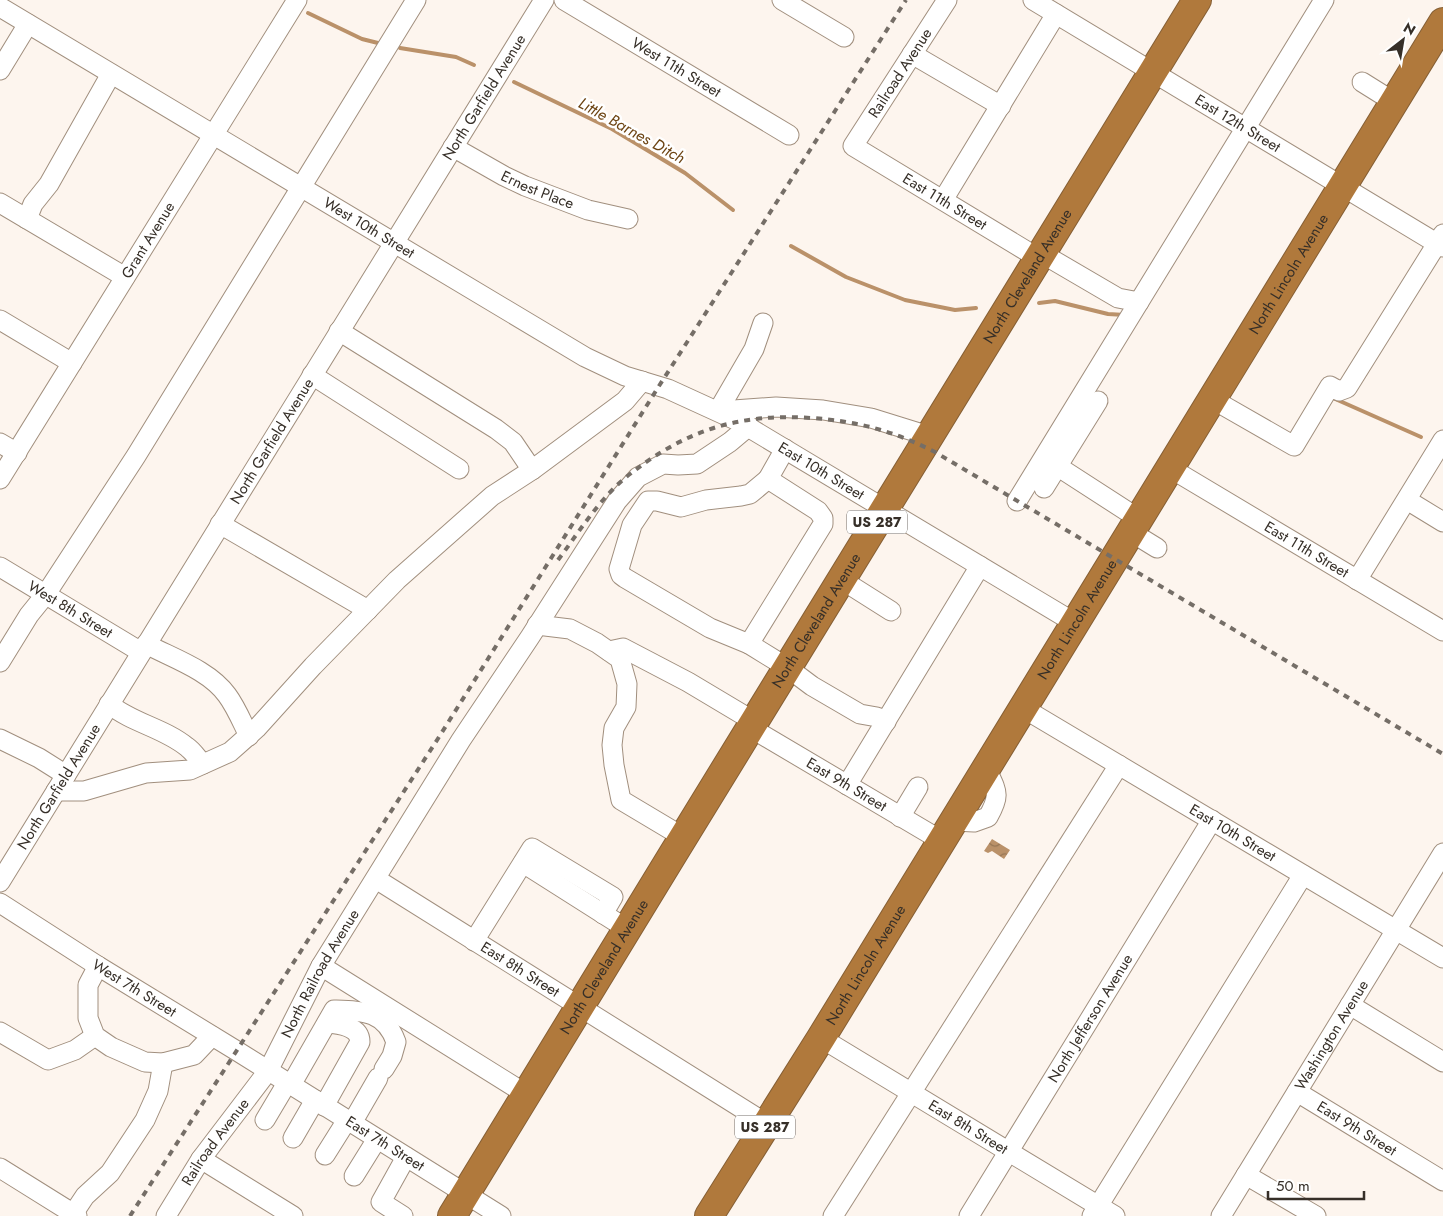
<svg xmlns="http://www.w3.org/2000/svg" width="1443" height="1216" font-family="Jost,sans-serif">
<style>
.water{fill:url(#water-waves)}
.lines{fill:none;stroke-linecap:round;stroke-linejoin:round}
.stream{stroke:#ba9169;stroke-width:4}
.minor-casing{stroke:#a18f7e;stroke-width:21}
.highway-casing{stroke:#855f35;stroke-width:30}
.minor{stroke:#fff;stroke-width:19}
.highway{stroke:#b0793c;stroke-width:28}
.rail{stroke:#756e67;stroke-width:4;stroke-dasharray:6 6;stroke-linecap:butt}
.labels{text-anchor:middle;stroke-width:5;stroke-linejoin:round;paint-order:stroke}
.shield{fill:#fff;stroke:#726d68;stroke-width:1}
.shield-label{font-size:14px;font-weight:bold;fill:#362f28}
.street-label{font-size:15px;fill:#362f28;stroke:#fff}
.water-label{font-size:16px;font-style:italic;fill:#6d4413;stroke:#fff}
</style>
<defs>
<pattern id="water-waves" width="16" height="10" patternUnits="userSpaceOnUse" patternTransform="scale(1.25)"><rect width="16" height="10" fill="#ba9169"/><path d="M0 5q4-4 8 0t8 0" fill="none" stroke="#987756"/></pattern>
</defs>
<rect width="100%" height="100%" fill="#fdf5ee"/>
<polygon class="water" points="992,839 1010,850 1004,859 992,851 988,853 984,851"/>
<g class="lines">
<g class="stream">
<polyline points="308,13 362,39 378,43"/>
<polyline points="400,48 456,57 474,65"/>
<polyline points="514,82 612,129 685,173 733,210"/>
<polyline points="791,246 846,277 905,300 955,310 976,308"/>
<polyline points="1039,303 1055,301 1108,314 1125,315"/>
<polyline points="1333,398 1421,437"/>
</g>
<g class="minor-casing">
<g id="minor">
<path id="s1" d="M564,0L789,135"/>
<polyline points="782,0 844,37"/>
<path id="s2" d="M947,0L853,146L1038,258"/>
<path id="s3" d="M1033,0L1443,247"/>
<path id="s4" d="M0,7L585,357L625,376L668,389L738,421L1075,623"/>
<polyline points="912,54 1001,106"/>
<polyline points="0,70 28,24"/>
<polyline points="1362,82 1394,102"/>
<path id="s5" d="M453,147L504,176L525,186L588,210L628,219"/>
<polyline points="943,200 1056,14"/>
<polyline points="0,203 125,277"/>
<polyline points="27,219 33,204 49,184 111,74"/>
<polyline points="1041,253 1118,298 1139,302"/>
<polyline points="0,320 72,363"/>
<polyline points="339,331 496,429 513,442 532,470"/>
<polyline points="312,375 459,469"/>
<polyline points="1212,399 1294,446 1330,386 1339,391 1347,388 1443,234"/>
<polyline points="718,411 754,349 763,323"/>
<polyline points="720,411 776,407 823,410 871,418 929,436"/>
<polyline points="0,443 17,453"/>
<polyline points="785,449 768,479 818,511 823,518 823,524 749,644 788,668 812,686 860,714 877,717 886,722"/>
<polyline points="1057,466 1139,519"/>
<path id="s6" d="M1170,468L1443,631"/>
<path id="s7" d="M0,479L297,0"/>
<polyline points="1044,488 1098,401"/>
<polyline points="1407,500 1443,522"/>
<polyline points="1017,501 1324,0"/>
<polyline points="220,524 368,610"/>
<polyline points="1131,532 1157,548"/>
<path id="s8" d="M0,567L141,652"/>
<polyline points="842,580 891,611"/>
<polyline points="1357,580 1443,440"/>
<polyline points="537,625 570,629 597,643 620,659 627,684 626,707 614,728 612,745 614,765 621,800 683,837"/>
<path d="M146,644C172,658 209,670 227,695C236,707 242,722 249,736"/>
<polyline points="749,644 710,628 625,578 621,575 619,569 632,525 648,501 657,501 681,507 706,500 741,496 750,494 768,479"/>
<polyline points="609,651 623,648 688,682 755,722"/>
<polyline points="0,662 29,615 46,594 136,456 416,0"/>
<path d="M109,704C132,723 164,728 187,747C193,751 198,759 203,764"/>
<path id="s9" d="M1023,708L1443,958"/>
<path id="s10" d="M751,728L942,841"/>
<polyline points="0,739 39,758 66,775"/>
<polyline points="847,785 980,566"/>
<polyline points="56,791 84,791 146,773 190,770 230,752 257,728 313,666 397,580 492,496 532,470 625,401 642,381"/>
<polyline points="900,817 918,787"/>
<path d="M954,821L974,822L988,817C1001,794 997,792 986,768"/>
<polyline points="523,863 627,929"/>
<path id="s11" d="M376,879L767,1124"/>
<path id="s12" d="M0,882L544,0"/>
<path id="s13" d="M0,903L98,966L237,1051L501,1216"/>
<polyline points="474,941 532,848 613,897 603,914"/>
<polyline points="98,966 88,985 88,1018 95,1036 111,1047 145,1062 163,1063 194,1055 212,1036"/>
<polyline points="321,966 526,1094"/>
<polyline points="1350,1005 1443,1062"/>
<polyline points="0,1032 48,1060 75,1050 95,1036"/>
<path id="s14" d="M821,1038L1115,1216"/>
<path d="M291,1085L334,1010C363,1011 385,1011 396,1042L392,1056L384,1069"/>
<path id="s15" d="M1297,1092L1443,1181"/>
<path d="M324,1106L360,1042C360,1026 339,1024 327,1023"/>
<polyline points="265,1120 287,1083"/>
<polyline points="352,1123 378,1078"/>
<polyline points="293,1138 315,1100"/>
<polyline points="325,1155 347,1120"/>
<polyline points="201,1159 293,1216"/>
<polyline points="0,1168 77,1216"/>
<polyline points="1246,1175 1316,1216"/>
<polyline points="354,1176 377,1139"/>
<polyline points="73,1214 85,1196 110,1173 145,1120 158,1091 163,1063"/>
<path id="s16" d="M166,1216L201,1159L268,1071L321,966L461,740L530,637L617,501L638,477L663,464L678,465L697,464L730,442L749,426"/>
<polyline points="403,1216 381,1202 406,1157"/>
<polyline points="833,1216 1119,765"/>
<path id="s17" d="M969,1216L1212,820"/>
<polyline points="1092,1216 1303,875"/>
<path id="s18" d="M1221,1216L1443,853"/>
</g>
</g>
<g class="highway-casing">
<g id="highway">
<path id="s19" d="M452,1216L673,854L1197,0"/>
<path id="s20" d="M709,1216L821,1038L1443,22"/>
</g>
</g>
<use href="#minor" class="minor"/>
<use href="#highway" class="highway"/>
<g class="rail">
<path d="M558,560C579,532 598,501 625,478C683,431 737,413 811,418C858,421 893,431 935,452L1443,754"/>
<polyline points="130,1216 439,737 659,386 906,0"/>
</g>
</g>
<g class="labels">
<g class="shield">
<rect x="847" y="510.5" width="60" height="23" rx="4"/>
<rect x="735" y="1115.5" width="60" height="23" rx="4"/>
</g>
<g class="shield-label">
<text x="877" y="527">US 287</text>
<text x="765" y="1132">US 287</text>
</g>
<g class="street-label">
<text dy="5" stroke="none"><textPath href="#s1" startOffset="131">West 11th Street</textPath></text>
<text transform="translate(900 73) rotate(-57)" y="5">Railroad Avenue</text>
<text dy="5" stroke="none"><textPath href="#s12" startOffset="922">North Garfield Avenue</textPath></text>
<text dy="5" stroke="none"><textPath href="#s3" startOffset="239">East 12th Street</textPath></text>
<text dy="5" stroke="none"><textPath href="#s5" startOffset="95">Ernest Place</textPath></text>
<text dy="5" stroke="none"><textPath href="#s2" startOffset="281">East 11th Street</textPath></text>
<text dy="5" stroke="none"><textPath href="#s4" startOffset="430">West 10th Street</textPath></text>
<text dy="5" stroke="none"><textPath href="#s7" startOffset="281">Grant Avenue</textPath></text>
<text dy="5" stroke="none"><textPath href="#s20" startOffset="1106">North Lincoln Avenue</textPath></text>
<text dy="5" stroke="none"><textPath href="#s19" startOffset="1102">North Cleveland Avenue</textPath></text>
<text dy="5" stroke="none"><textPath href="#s12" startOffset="518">North Garfield Avenue</textPath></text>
<text dy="5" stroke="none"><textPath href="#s4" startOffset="945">East 10th Street</textPath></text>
<text dy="5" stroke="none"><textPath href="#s6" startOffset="159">East 11th Street</textPath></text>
<text dy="5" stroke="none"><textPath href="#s8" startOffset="82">West 8th Street</textPath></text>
<text dy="5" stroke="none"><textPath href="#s20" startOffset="701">North Lincoln Avenue</textPath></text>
<text dy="5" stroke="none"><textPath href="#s19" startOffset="698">North Cleveland Avenue</textPath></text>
<text dy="5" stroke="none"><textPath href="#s10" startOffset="111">East 9th Street</textPath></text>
<text dy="5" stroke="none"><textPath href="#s12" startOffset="112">North Garfield Avenue</textPath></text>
<text dy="5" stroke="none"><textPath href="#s9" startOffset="244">East 10th Street</textPath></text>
<text dy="5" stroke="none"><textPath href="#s20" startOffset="296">North Lincoln Avenue</textPath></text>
<text dy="5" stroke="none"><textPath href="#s19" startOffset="292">North Cleveland Avenue</textPath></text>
<text dy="5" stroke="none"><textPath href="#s11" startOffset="170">East 8th Street</textPath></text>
<text dy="5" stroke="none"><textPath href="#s16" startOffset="288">North Railroad Avenue</textPath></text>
<text dy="5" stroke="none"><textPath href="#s13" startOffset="159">West 7th Street</textPath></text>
<text dy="5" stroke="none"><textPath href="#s17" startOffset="232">North Jefferson Avenue</textPath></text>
<text dy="5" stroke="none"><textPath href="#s18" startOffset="212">Washington Avenue</textPath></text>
<text dy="5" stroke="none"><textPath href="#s14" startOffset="172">East 8th Street</textPath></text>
<text dy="5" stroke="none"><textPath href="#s15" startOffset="70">East 9th Street</textPath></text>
<text dy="5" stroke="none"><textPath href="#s16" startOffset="89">Railroad Avenue</textPath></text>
<text dy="5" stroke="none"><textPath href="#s13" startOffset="454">East 7th Street</textPath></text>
</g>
<g class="water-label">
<text transform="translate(632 130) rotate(29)" y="6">Little Barnes Ditch</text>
</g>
</g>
<g transform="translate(1403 40) rotate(31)" stroke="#ffffff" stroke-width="4" paint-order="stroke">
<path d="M0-4L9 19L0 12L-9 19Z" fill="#362f28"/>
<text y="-8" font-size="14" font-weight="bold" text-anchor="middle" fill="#362f28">N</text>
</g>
<path d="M1268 1191v8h96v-8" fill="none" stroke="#362f28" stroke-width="2.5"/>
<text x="1276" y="1191" font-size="15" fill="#362f28" stroke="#ffffff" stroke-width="4" paint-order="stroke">50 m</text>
</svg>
